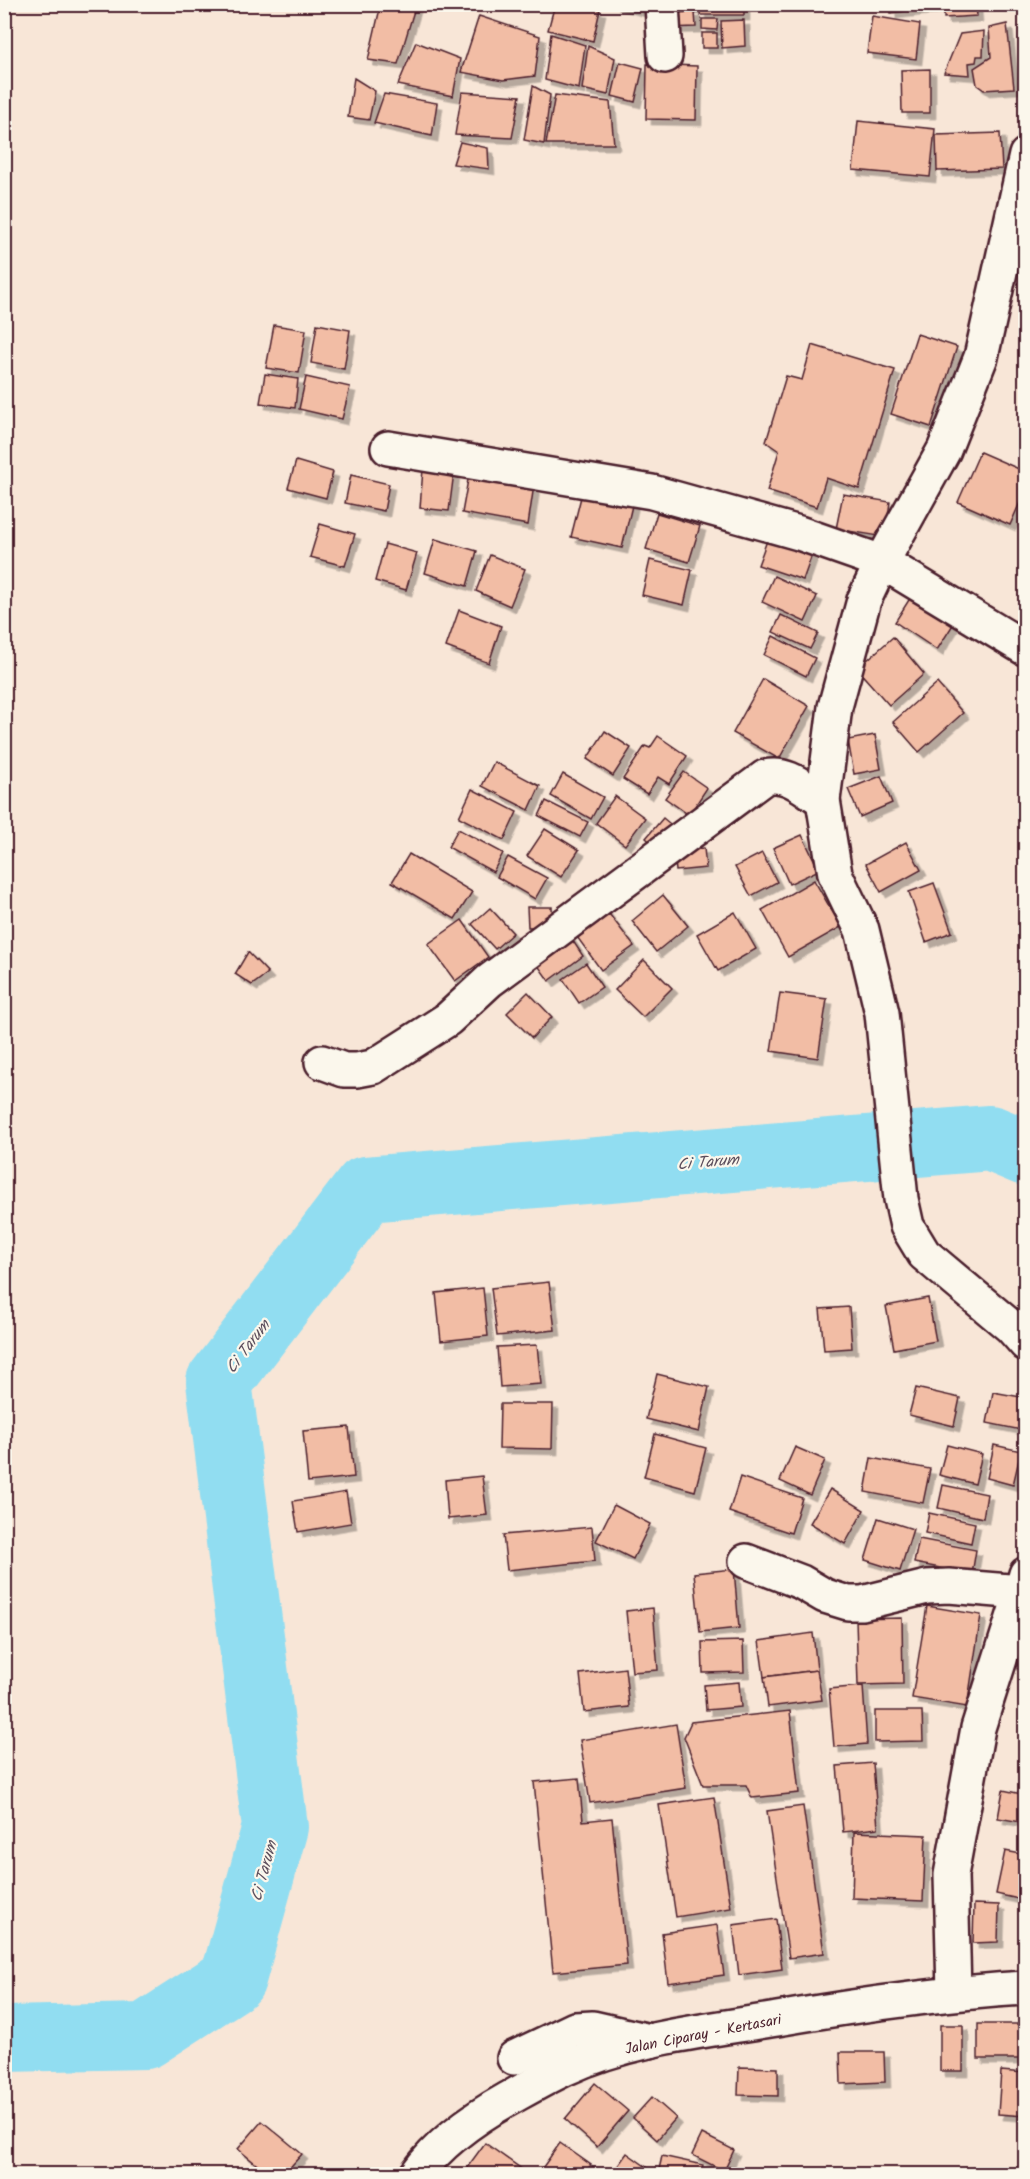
<svg xmlns="http://www.w3.org/2000/svg" width="1030" height="2179" font-family="Kalam,sans-serif">
<style>
.lines{fill:none;stroke-linecap:round;stroke-linejoin:round}
.river{stroke:#91ddf1;stroke-width:66}
.building{fill:#f2bda5;stroke:#4a1f2b;stroke-width:1.5;filter:url(#shadow)}
.minor-casing{stroke:#4a1f2b;stroke-width:38}
.secondary-casing{stroke:#4a1f2b;stroke-width:38}
.minor{stroke:#fbf7ec;stroke-width:33}
.secondary{stroke:#fbf7ec;stroke-width:33}
.labels{text-anchor:middle;stroke-width:4.5;stroke-linejoin:round;paint-order:stroke}
.street-label{font-size:15px;fill:#4a1f2b;stroke:#fbf7ec}
.water-label{font-size:16px;font-style:italic;fill:#5c4e5c;stroke:#fbf7ec}
</style>
<defs>
<filter id="shadow"><feDropShadow dx="5.5" dy="5.5" stdDeviation="0" flood-color="#0004"/></filter>
</defs>
<rect width="100%" height="100%" fill="#f8e6d7"/>
<filter id="ink" filterUnits="userSpaceOnUse"><feTurbulence type="fractalNoise" baseFrequency=".0167" numOctaves="2"/><feDisplacementMap in="SourceGraphic" scale="12" xChannelSelector="R" yChannelSelector="G"/><feConvolveMatrix kernelMatrix="1 2 1 2 8 2 1 2 1" color-interpolation-filters="sRGB"/></filter>
<g filter="url(#ink)">
<g class="lines">
<polyline class="river" points="4,2039 145,2036 233,1979 275,1827 219,1382 366,1189 990,1138 1026,1153"/>
</g>
<g class="building">
<polygon points="381,4 416,4 398,64 368,60"/>
<polygon points="555,4 577,4 600,10 593,41 548,30"/>
<polygon points="613,4 641,4 640,11"/>
<polygon points="668,4 696,4 696,9 668,8"/>
<polygon points="701,4 744,4 744,15 700,15"/>
<polygon points="890,4 941,4 941,7 891,13"/>
<polygon points="944,4 976,4 977,16 944,18"/>
<polygon points="695,12 696,27 667,28 666,13"/>
<polygon points="479,16 540,36 535,76 503,80 461,72"/>
<polygon points="872,16 920,24 916,59 867,53"/>
<polygon points="702,19 718,19 717,30 702,29"/>
<polygon points="744,20 745,46 722,48 721,21"/>
<polygon points="1007,24 1014,88 984,90 977,85 974,68 991,57 989,28"/>
<polygon points="984,31 983,56 977,56 976,62 969,63 970,75 944,73 960,34"/>
<rect x="702" y="33" width="15" height="15"/>
<polygon points="551,34 585,45 579,89 545,80"/>
<polygon points="416,42 460,59 453,96 398,85"/>
<polygon points="588,46 615,58 608,95 582,89"/>
<polygon points="620,62 643,68 635,102 612,96"/>
<polygon points="647,64 697,66 696,120 646,119"/>
<polygon points="930,69 930,113 902,113 901,70"/>
<polygon points="354,78 375,91 369,120 348,117"/>
<polygon points="533,86 550,95 544,144 524,140"/>
<polygon points="462,92 520,96 512,138 455,135"/>
<polygon points="384,94 437,103 432,136 374,123"/>
<polygon points="555,95 610,102 614,144 546,144"/>
<polygon points="858,121 935,129 930,177 853,170"/>
<polygon points="1000,133 1002,169 937,171 936,135"/>
<polygon points="460,142 488,148 489,169 453,164"/>
<polygon points="317,324 350,330 344,369 311,363"/>
<polygon points="274,325 306,330 299,373 266,368"/>
<polygon points="917,334 957,347 931,427 891,414"/>
<polygon points="812,345 895,370 859,489 826,478 817,507 767,491 779,451 766,442 786,376 802,380"/>
<polygon points="265,374 298,379 295,408 260,403"/>
<polygon points="306,377 350,387 342,419 299,409"/>
<polygon points="980,452 1026,472 1026,489 1010,525 958,502"/>
<polygon points="296,461 333,472 326,498 288,488"/>
<polygon points="423,469 454,472 449,511 420,508"/>
<polygon points="469,474 534,485 528,525 462,513"/>
<polygon points="351,475 389,484 384,511 345,503"/>
<polygon points="584,485 634,497 622,548 571,537"/>
<polygon points="843,494 890,502 885,537 836,529"/>
<polygon points="657,513 700,526 689,562 646,549"/>
<polygon points="320,524 355,534 345,566 310,557"/>
<polygon points="769,535 813,552 803,580 758,565"/>
<polygon points="435,539 477,551 467,586 425,573"/>
<polygon points="385,544 417,553 406,590 375,581"/>
<polygon points="490,555 525,569 510,606 476,591"/>
<polygon points="650,560 692,570 684,605 642,595"/>
<polygon points="774,576 817,596 805,622 762,602"/>
<polygon points="914,592 956,620 937,650 895,622"/>
<polygon points="459,610 501,626 489,663 446,647"/>
<polygon points="781,615 818,633 810,649 773,632"/>
<polygon points="773,636 815,658 806,676 764,655"/>
<polygon points="893,637 924,674 889,705 857,669"/>
<polygon points="763,679 809,706 779,759 733,733"/>
<polygon points="937,683 963,713 919,752 893,722"/>
<polygon points="605,731 631,748 613,776 587,759"/>
<polygon points="875,735 881,769 854,774 848,740"/>
<polygon points="658,736 687,756 669,784 658,777 647,794 623,779 645,746 650,748"/>
<polygon points="494,762 540,786 529,810 482,786"/>
<polygon points="684,772 707,788 689,815 665,798"/>
<polygon points="563,774 603,797 591,819 551,796"/>
<polygon points="881,776 892,803 860,817 848,789"/>
<polygon points="472,789 517,812 504,840 459,817"/>
<polygon points="615,796 645,818 625,845 596,823"/>
<polygon points="546,801 588,822 580,837 539,816"/>
<polygon points="663,818 675,828 658,849 646,838"/>
<polygon points="458,829 503,853 493,872 448,847"/>
<polygon points="545,829 579,850 561,877 527,856"/>
<polygon points="802,835 819,870 789,884 773,848"/>
<polygon points="906,842 921,870 881,892 866,864"/>
<polygon points="704,848 706,868 676,871 674,851"/>
<polygon points="762,853 777,882 751,896 735,867"/>
<polygon points="409,854 472,892 455,919 392,882"/>
<polygon points="508,857 547,878 535,899 497,877"/>
<polygon points="814,880 841,927 788,957 762,910"/>
<polygon points="934,883 952,932 926,942 909,892"/>
<polygon points="663,895 688,926 656,952 632,921"/>
<polygon points="603,906 634,946 601,970 572,930"/>
<polygon points="527,907 552,907 553,926 528,927"/>
<polygon points="490,908 513,933 495,949 472,924"/>
<polygon points="735,912 756,949 718,971 697,934"/>
<polygon points="462,920 488,957 455,981 428,944"/>
<polygon points="567,932 583,956 549,981 532,957"/>
<polygon points="248,952 268,973 252,985 235,974"/>
<polygon points="644,960 672,988 643,1017 615,990"/>
<polygon points="586,963 602,987 579,1003 563,979"/>
<polygon points="528,992 552,1017 532,1038 507,1013"/>
<polygon points="780,993 827,999 818,1058 771,1051"/>
<polygon points="549,1282 555,1330 497,1336 491,1288"/>
<polygon points="483,1288 488,1336 441,1341 436,1293"/>
<polygon points="928,1298 936,1341 894,1349 886,1306"/>
<polygon points="849,1307 852,1348 824,1350 820,1309"/>
<polygon points="537,1345 541,1384 500,1387 497,1347"/>
<polygon points="657,1374 709,1387 699,1432 646,1419"/>
<polygon points="916,1388 960,1398 954,1426 909,1415"/>
<polygon points="993,1392 1026,1398 1026,1431 987,1423"/>
<polygon points="500,1404 553,1404 552,1449 499,1448"/>
<polygon points="349,1427 354,1477 308,1482 303,1431"/>
<polygon points="655,1434 706,1448 695,1491 644,1477"/>
<polygon points="947,1445 982,1454 975,1484 939,1475"/>
<polygon points="994,1445 1021,1451 1013,1485 987,1478"/>
<polygon points="795,1447 825,1460 810,1495 780,1481"/>
<polygon points="871,1458 930,1469 923,1503 865,1492"/>
<polygon points="482,1476 487,1515 448,1519 445,1480"/>
<polygon points="740,1477 802,1498 791,1533 729,1512"/>
<polygon points="943,1485 987,1494 983,1518 938,1508"/>
<polygon points="830,1489 864,1510 845,1544 810,1523"/>
<polygon points="346,1492 351,1523 298,1532 293,1501"/>
<polygon points="614,1505 650,1524 633,1559 596,1541"/>
<polygon points="929,1513 975,1523 971,1543 925,1533"/>
<polygon points="878,1518 913,1529 900,1571 865,1560"/>
<polygon points="592,1527 595,1561 507,1570 503,1535"/>
<polygon points="919,1539 976,1550 972,1574 914,1563"/>
<polygon points="734,1569 739,1628 700,1632 694,1573"/>
<polygon points="927,1606 981,1615 967,1707 912,1698"/>
<polygon points="653,1608 658,1670 632,1672 626,1611"/>
<polygon points="902,1618 903,1684 858,1685 856,1619"/>
<polygon points="813,1633 817,1670 764,1677 759,1641"/>
<polygon points="743,1641 744,1672 703,1673 702,1642"/>
<polygon points="625,1668 629,1707 584,1712 580,1674"/>
<polygon points="817,1670 822,1700 768,1707 764,1677"/>
<polygon points="739,1682 741,1707 706,1710 704,1685"/>
<polygon points="863,1686 867,1744 834,1747 829,1689"/>
<polygon points="790,1711 799,1793 752,1798 746,1785 703,1785 684,1737 691,1722"/>
<polygon points="875,1711 922,1711 923,1741 875,1742"/>
<polygon points="676,1724 686,1788 590,1803 580,1740"/>
<polygon points="1026,1741 1026,1779 1019,1777"/>
<polygon points="873,1763 878,1828 843,1832 837,1766"/>
<polygon points="579,1778 583,1821 612,1818 627,1965 553,1972 534,1782"/>
<polygon points="1003,1790 1026,1795 1026,1823 998,1818"/>
<polygon points="714,1797 731,1908 676,1917 659,1805"/>
<polygon points="803,1806 824,1953 789,1958 767,1811"/>
<polygon points="854,1832 926,1835 923,1901 852,1898"/>
<polygon points="1005,1851 1026,1855 1026,1887 1023,1900 996,1894"/>
<polygon points="974,1904 999,1905 998,1942 973,1943"/>
<polygon points="776,1919 782,1969 739,1975 733,1925"/>
<polygon points="717,1925 724,1975 668,1983 662,1933"/>
<rect x="978" y="2024" width="48" height="35"/>
<rect x="940" y="2025" width="23" height="46"/>
<polygon points="840,2052 884,2052 885,2082 841,2084"/>
<polygon points="739,2067 778,2068 778,2096 738,2095"/>
<polygon points="1001,2071 1026,2073 1026,2116 998,2114"/>
<polygon points="595,2083 628,2111 597,2147 565,2119"/>
<polygon points="652,2097 676,2118 657,2140 633,2118"/>
<polygon points="262,2121 302,2154 284,2174 268,2174 238,2149"/>
<polygon points="702,2134 734,2150 724,2171 692,2155"/>
<polygon points="485,2143 523,2170 520,2174 474,2174 466,2169"/>
<polygon points="560,2143 591,2165 584,2174 538,2174"/>
<polygon points="627,2153 652,2171 650,2174 612,2174"/>
<polygon points="662,2156 703,2165 701,2174 658,2174"/>
</g>
<g class="lines">
<g class="minor-casing">
<g id="minor">
<polyline points="662,4 665,56"/>
<polyline points="1026,155 981,357 944,450 882,562 864,600 835,707 823,800 835,874 862,930 882,1013 901,1199 907,1226 924,1254 1011,1327 1026,1344"/>
<polyline points="388,448 652,492 799,533 882,562 1026,649"/>
<path d="M322,1062L344,1070H357L373,1067L448,1019L489,981L765,777C789,772 803,788 823,800"/>
<polyline points="746,1561 801,1582 825,1596 848,1603 862,1603 927,1587 949,1586 1021,1592"/>
<polyline points="954,1993 951,1875 978,1728 1016,1609 1026,1574"/>
<polyline points="514,2058 575,2029 593,2028 650,2041"/>
</g>
</g>
<g class="secondary-casing">
<path id="secondary" d="M417,2174C440,2142 474,2118 508,2099C526,2089 545,2078 564,2069C630,2038 706,2031 777,2019C859,2005 942,1993 1026,1988"/>
</g>
<use href="#minor" class="minor"/>
<use href="#secondary" class="secondary"/>
</g>
</g>
<g class="labels">
<g class="street-label">
<text transform="translate(703 2034) rotate(-11)" y="5">Jalan Ciparay - Kertasari</text>
</g>
<g class="water-label">
<text transform="translate(708 1161) rotate(-5)" y="6">Ci Tarum</text>
<text transform="translate(247 1346) rotate(-53)" y="6">Ci Tarum</text>
<text transform="translate(263 1871) rotate(-75)" y="6">Ci Tarum</text>
</g>
</g>
<rect width="1030" height="2179" fill="none" stroke="#fbf7ec" stroke-width="24"/>
<rect x="12" y="12" width="1006" height="2155" fill="none" stroke="#4a1f2b" stroke-width="2" filter="url(#ink)"/>
</svg>
